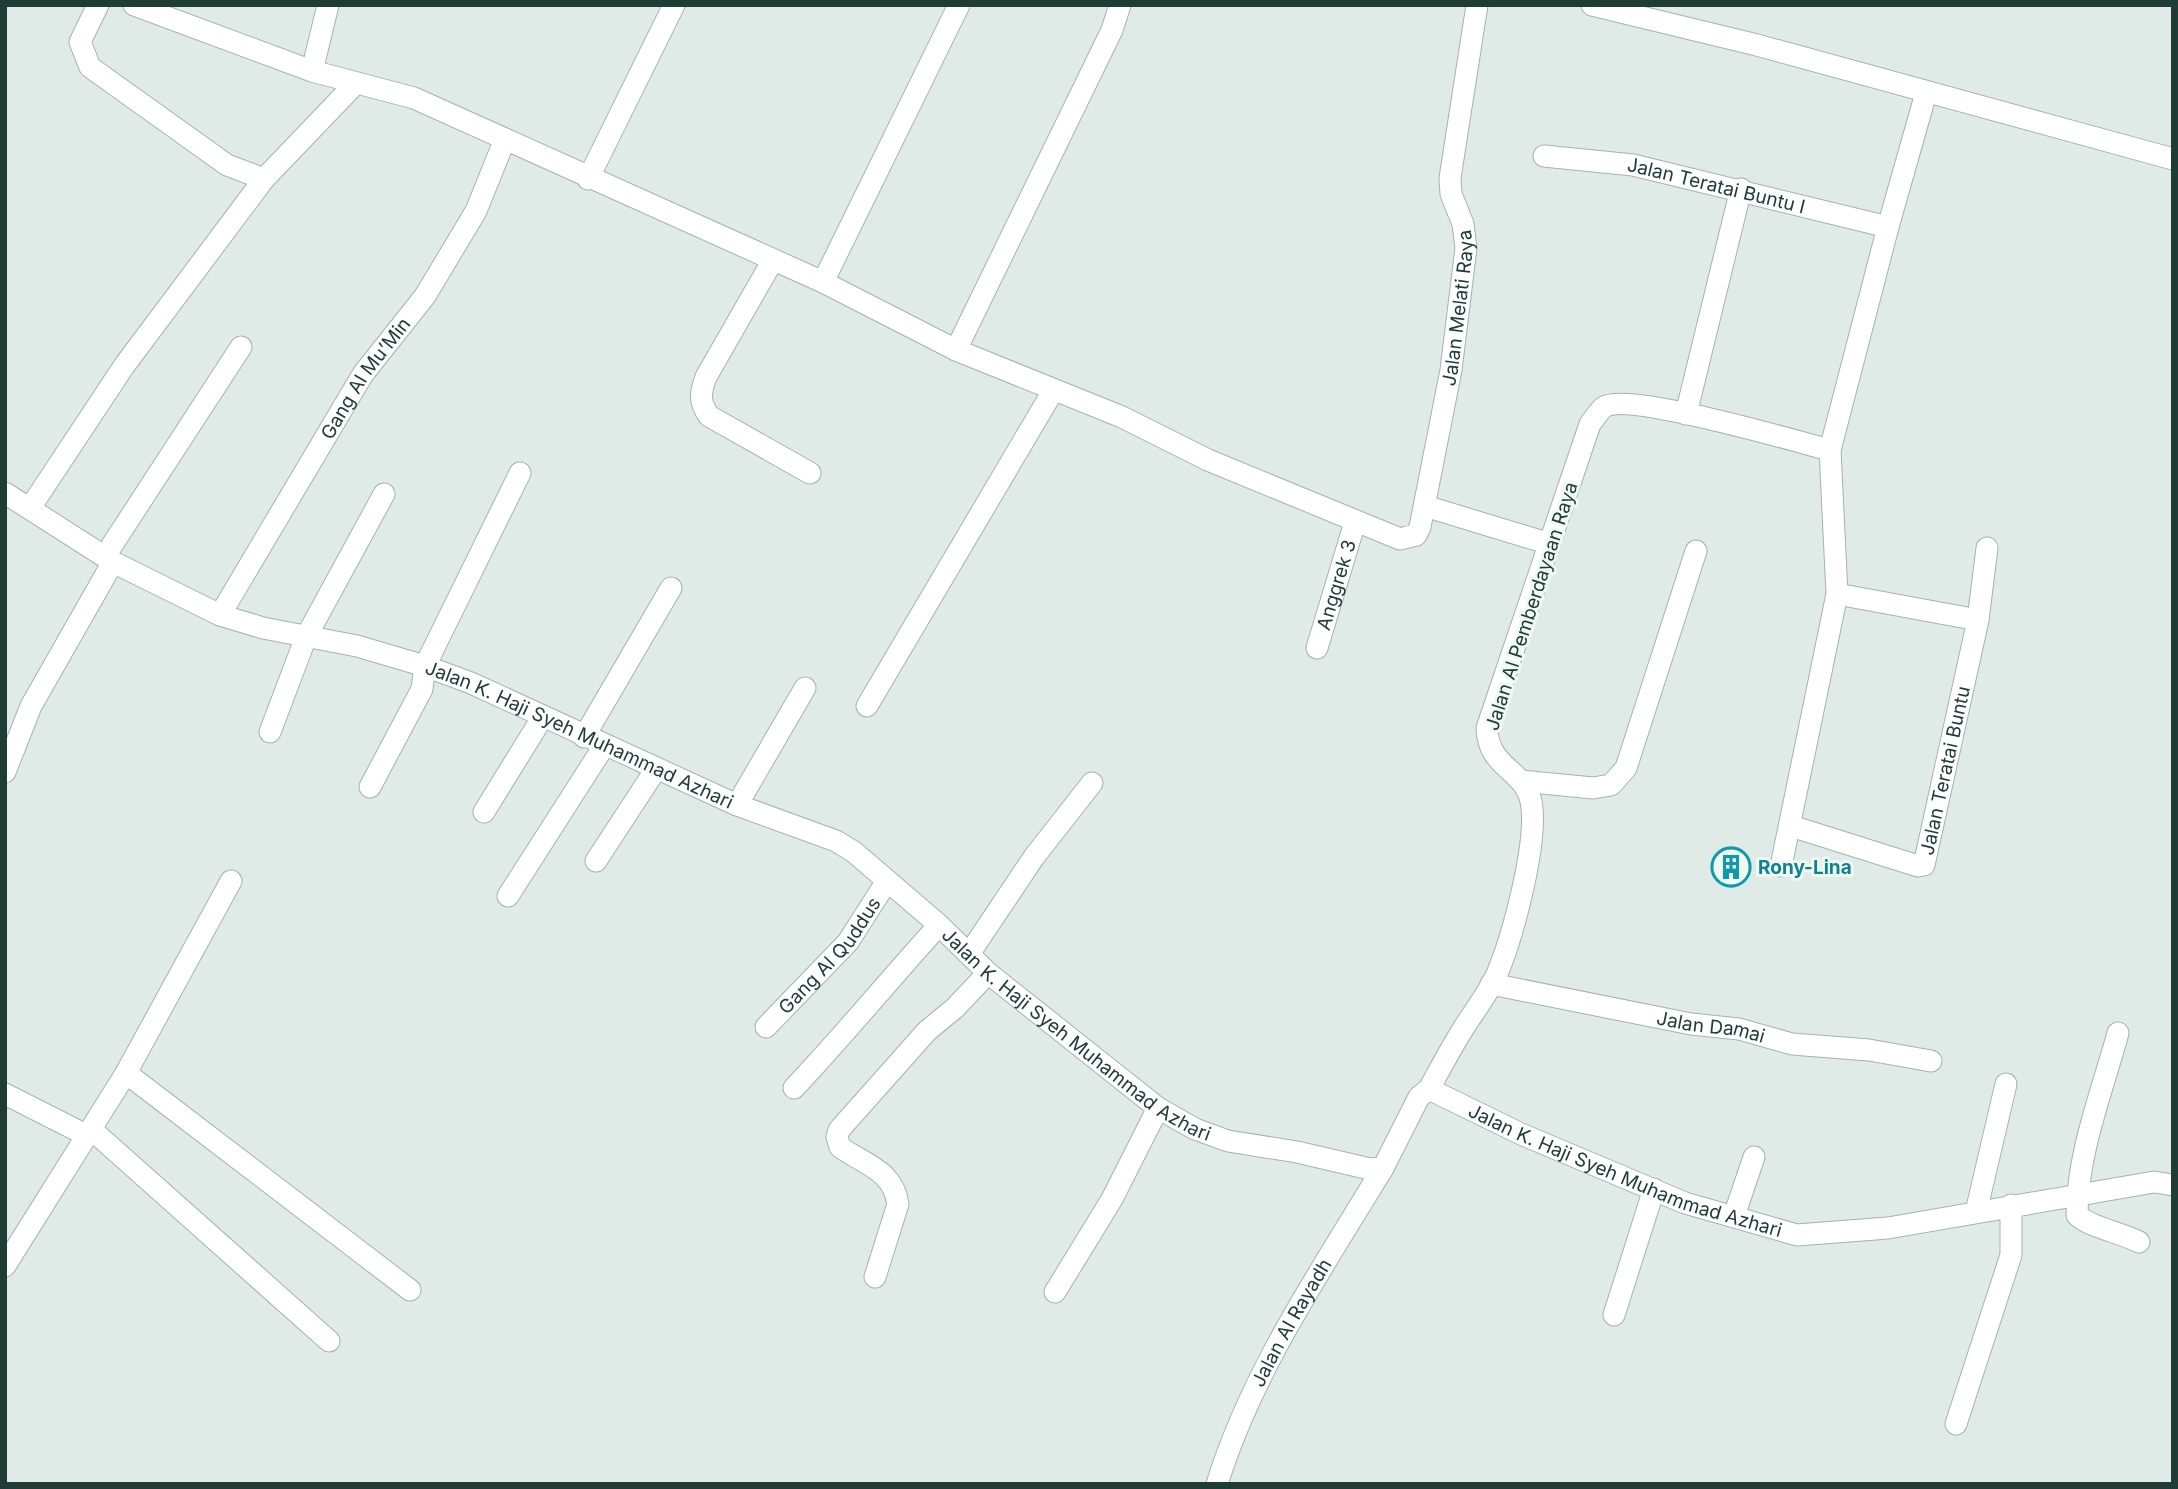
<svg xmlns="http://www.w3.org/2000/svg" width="2178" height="1489" font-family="Inter,sans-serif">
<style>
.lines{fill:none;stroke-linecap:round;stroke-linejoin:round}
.minor-casing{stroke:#a3b3ae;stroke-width:23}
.minor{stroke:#fff;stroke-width:21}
.labels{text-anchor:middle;stroke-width:6;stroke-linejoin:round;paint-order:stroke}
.street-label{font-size:19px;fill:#203c36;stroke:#f0f8f4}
.culture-label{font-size:19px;font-weight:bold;fill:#0d838f;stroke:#f0f8f4;text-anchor:start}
</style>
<rect width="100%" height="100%" fill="#e0ebe7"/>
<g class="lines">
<g class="minor-casing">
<g id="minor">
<polyline points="98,5 80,42 90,67 227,165 264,179"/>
<path id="s1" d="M134,5L312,71L414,98L823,282L956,350L1122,417L1208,460L1400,539L1416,535L1420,527L1451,370L1466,248L1463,224L1451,194L1450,178L1477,5"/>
<polyline points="1592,5 1757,45 2173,159"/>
<polyline points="312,71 328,5"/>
<path id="s2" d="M1544,156L1633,165L1888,227"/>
<polyline points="588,179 674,5"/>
<path d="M773,260L706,377C700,393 699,402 709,416L810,473"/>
<polyline points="823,282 959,5"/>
<polyline points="956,350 1112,30 1120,5"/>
<polyline points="1686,414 1741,189"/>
<path id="s3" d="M5,493L113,562L220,615L263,628L357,646L425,666L471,683L737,805L836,841L854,852L939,925L988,973L1158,1108L1195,1129L1228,1141L1297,1152L1370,1169L1383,1168L1419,1097L1429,1089L1521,1134L1685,1203L1797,1235L1888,1228L2154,1182L2173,1185"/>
<polyline points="1425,506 1550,544"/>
<polyline points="30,508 124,366 264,179 356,83"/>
<polyline points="105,556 241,347"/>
<polyline points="1837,594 1978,620"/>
<path id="s4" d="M220,615L363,374L425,296L476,211L505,139"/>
<path id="s5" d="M1317,648L1355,522"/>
<polyline points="867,706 1053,391"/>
<polyline points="270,732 306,637 384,494"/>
<polyline points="584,737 671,588"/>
<polyline points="5,772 31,706 113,562"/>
<polyline points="1522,781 1593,788 1611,785 1626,768 1696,551"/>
<polyline points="370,787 422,689 425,666 520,473"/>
<polyline points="737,805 805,688"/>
<polyline points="484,812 542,718"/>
<path id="s6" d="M1791,826L1918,866L1924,865L1978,620L1987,548"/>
<polyline points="596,861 656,769"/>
<polyline points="1781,866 1837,594 1830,450 1888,227 1926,93"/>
<polyline points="508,896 604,746"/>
<polyline points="969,954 1034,857 1092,783"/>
<path id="s7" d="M1491,984L1691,1024L1739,1029L1792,1044L1869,1050L1931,1061"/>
<path id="s8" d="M766,1027L848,942L887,881"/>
<path d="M2118,1033C2102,1092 2077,1154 2077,1215C2091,1228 2120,1232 2139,1242"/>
<polyline points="126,1073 410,1290"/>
<path d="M794,1088C844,1035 890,979 939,925"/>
<path d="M1429,1089C1440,1069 1451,1048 1463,1029C1474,1011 1488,994 1497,974C1513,936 1536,849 1532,808C1529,769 1488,771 1487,728L1590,424C1594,419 1599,411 1604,407C1628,392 1795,441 1830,450"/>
<polyline points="5,1094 88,1136"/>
<polyline points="92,1130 329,1341"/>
<polyline points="1976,1212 2006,1084"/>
<polyline points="1734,1216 1754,1157"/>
<polyline points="5,1266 126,1073 231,881"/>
<path d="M875,1277L898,1204C893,1170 865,1165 840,1147L837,1137L839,1130L927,1031L955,1008L988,973"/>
<polyline points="1055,1292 1112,1199 1158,1108"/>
<polyline points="1614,1315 1654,1189"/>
<polyline points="1956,1424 2011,1255 2011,1205"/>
<path id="s9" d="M1217,1484C1252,1371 1322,1269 1383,1168"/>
</g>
</g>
<use href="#minor" class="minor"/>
</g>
<defs>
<g id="building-ring" transform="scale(2.0125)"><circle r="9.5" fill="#f0f8f4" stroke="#0f9aa8" stroke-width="1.5"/><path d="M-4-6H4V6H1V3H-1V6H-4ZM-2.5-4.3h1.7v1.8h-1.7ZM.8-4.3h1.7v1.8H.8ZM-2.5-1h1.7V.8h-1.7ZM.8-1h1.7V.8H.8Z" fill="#0f9aa8"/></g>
</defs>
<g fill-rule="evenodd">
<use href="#building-ring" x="1731" y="867"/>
</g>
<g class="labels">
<g class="street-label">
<text dy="7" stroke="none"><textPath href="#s2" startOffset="175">Jalan Teratai Buntu I</textPath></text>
<text dy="7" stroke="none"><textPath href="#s1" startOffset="1624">Jalan Melati Raya</textPath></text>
<text dy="7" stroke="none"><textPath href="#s4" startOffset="278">Gang Al Mu’Min</textPath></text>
<text dy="7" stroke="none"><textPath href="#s5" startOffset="66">Anggrek 3</textPath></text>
<text transform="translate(1531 606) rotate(-72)" y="7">Jalan Al Pemberdayaan Raya</text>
<text dy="7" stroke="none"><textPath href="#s3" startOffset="628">Jalan K. Haji Syeh Muhammad Azhari</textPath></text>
<text dy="7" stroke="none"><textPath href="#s6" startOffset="236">Jalan Teratai Buntu</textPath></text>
<text dy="7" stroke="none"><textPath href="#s8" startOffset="96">Gang Al Quddus</textPath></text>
<text dy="7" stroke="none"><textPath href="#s7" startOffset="224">Jalan Damai</textPath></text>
<text dy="7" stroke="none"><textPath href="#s3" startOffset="1216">Jalan K. Haji Syeh Muhammad Azhari</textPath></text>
<text dy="7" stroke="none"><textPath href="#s3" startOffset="1866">Jalan K. Haji Syeh Muhammad Azhari</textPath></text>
<text dy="7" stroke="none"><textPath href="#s9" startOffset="178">Jalan Al Rayadh</textPath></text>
</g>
<g class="culture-label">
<text x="1758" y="874">Rony-Lina</text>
</g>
</g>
<rect width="2178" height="1489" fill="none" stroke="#203c36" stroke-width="14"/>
</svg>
